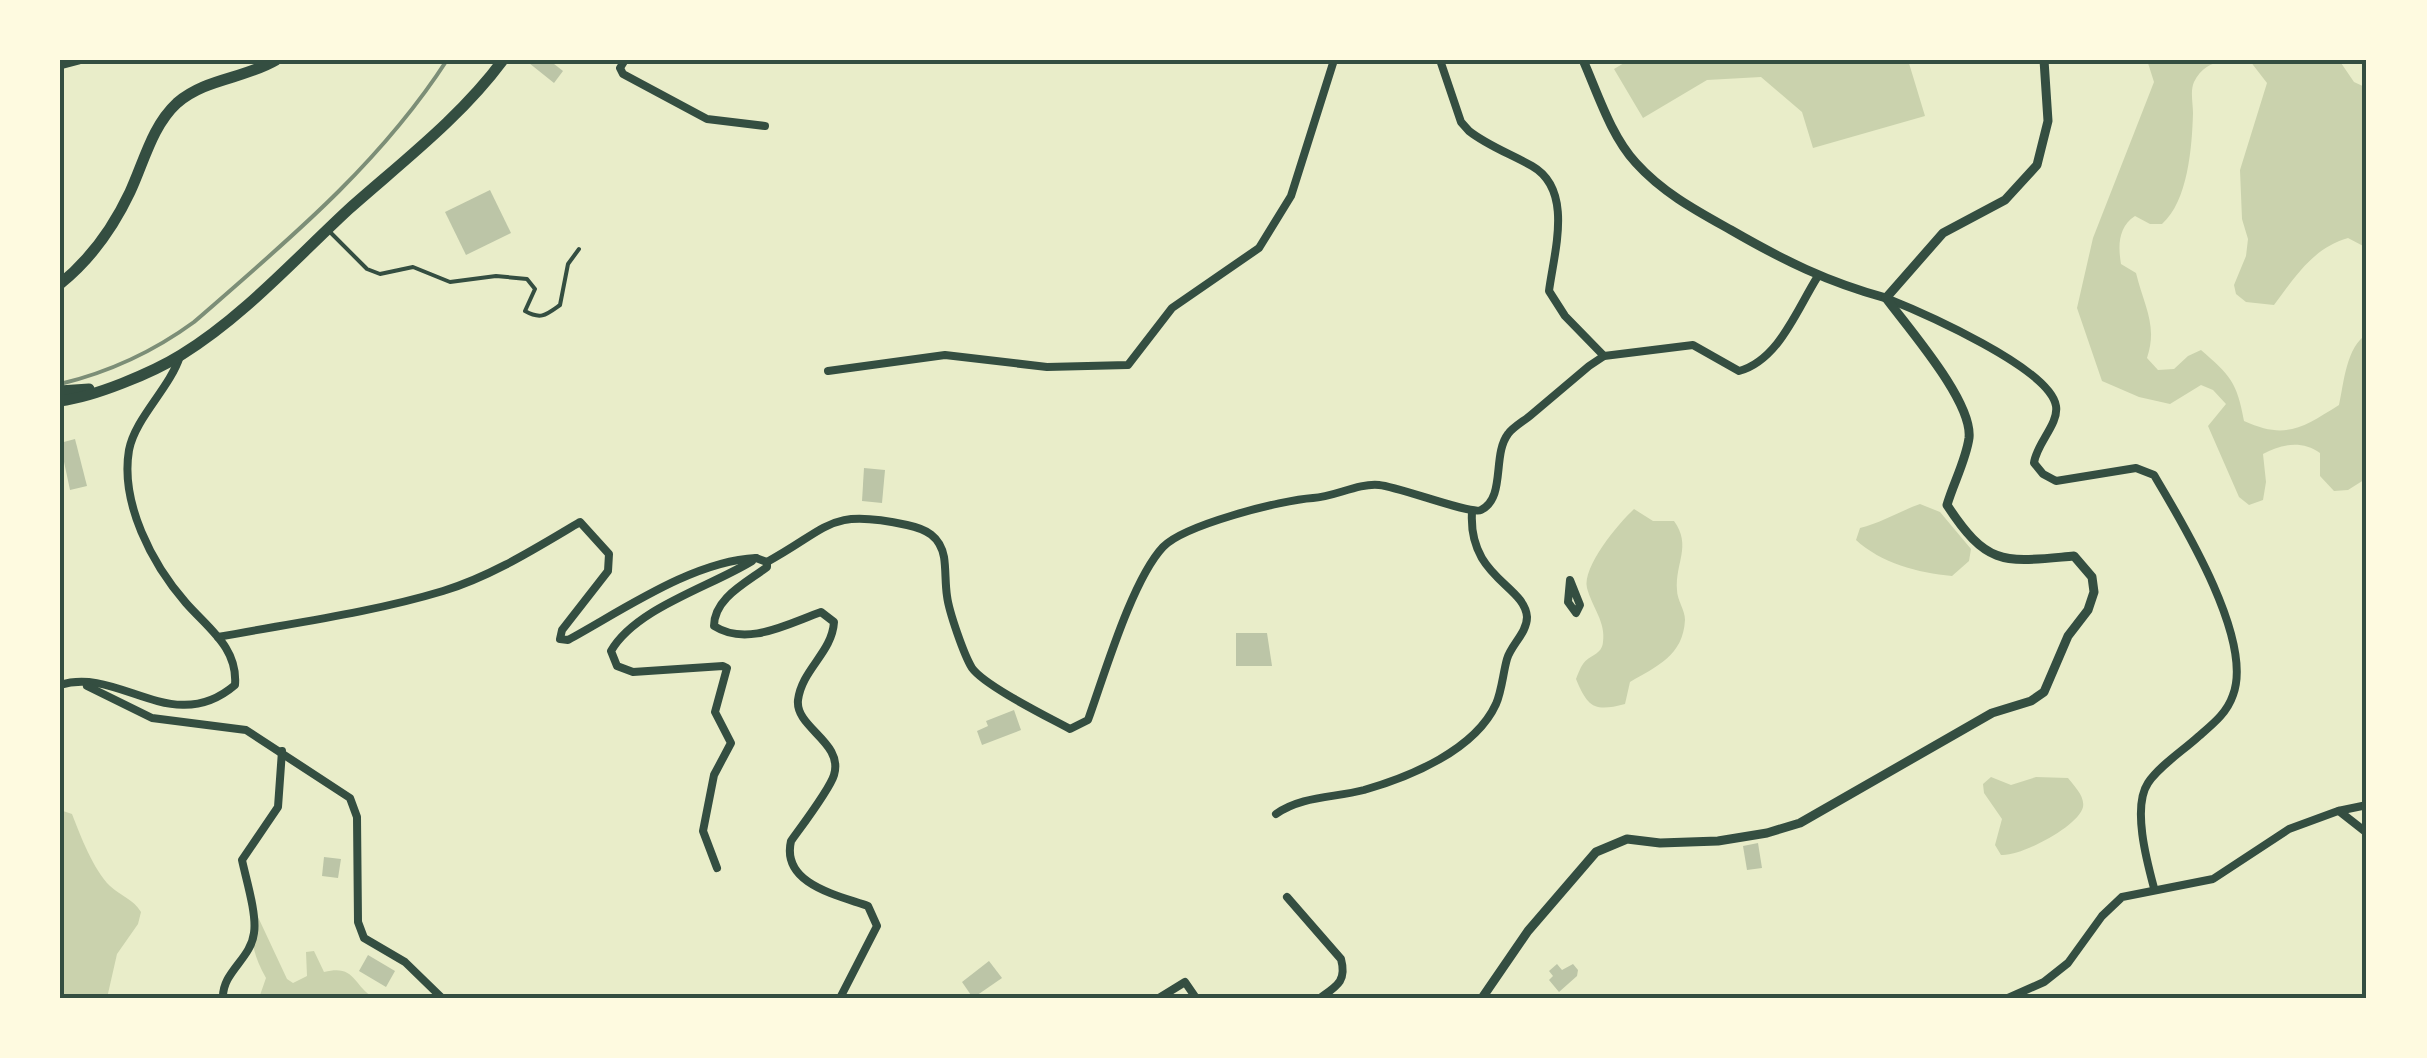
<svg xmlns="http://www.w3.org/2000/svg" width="2427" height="1058" font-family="Ubuntu,sans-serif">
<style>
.green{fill:#cad2ad}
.building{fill:#bcc5a7}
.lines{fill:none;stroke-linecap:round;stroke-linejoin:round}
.service{stroke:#344e41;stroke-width:4}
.minor{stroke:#344e41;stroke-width:8}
.tertiary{stroke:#344e41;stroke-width:9}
.primary{stroke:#344e41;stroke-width:11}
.trunk{stroke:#344e41;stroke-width:11}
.rail{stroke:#7c8e77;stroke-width:4}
.neatline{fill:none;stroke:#344e41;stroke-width:4}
</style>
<rect width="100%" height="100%" fill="#e9edc9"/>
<g class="green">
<polygon points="1629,60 1908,60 1925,116 1813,148 1802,112 1761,77 1707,80 1643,118 1614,69"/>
<path d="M2147,60H2224C2210,64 2201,68 2194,82C2190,91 2193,103 2193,113C2192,147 2188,201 2162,224H2150L2135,216C2118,227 2118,246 2121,264L2136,273C2144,306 2158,325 2147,358L2158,370L2174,369L2188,356L2201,350C2230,375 2237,382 2244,421C2286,440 2302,428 2339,405C2344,383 2346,347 2367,334V478L2348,490L2334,491L2320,476V453C2302,440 2281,444 2263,454L2266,482L2263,500L2249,505L2239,497L2208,426L2226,404L2213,390L2201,385L2170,404L2139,397L2102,381L2077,308L2093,238L2154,82Z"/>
<path d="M2245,60H2339L2354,82L2367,88V248L2348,238C2313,248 2295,277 2274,305L2246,302L2236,294L2234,285L2246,256L2248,239L2242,219L2240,170L2267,83L2250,61Z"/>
<path d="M1920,504L1940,512L1971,549L1969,561L1952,576C1918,573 1881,563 1856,540L1860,528C1881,523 1900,511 1920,504Z"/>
<path d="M1634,509L1653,521H1674C1692,546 1675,563 1677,590C1677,600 1685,610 1685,620C1683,656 1657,666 1630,682L1625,704C1595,712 1588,708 1576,679C1578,674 1580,668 1583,664C1589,655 1602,655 1603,642C1606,622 1592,607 1587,588C1582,567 1618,524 1634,509Z"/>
<path d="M1991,777L2011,785L2036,777L2068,778C2074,786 2085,796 2083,807C2079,826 2020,857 2001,855L1995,845L2002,819L1984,793L1983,784Z"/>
<path d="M60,810L72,814C81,837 93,869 110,886C121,896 133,899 141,912L138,924L117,954L107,998H60Z"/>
<path d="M258,917L287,979L293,983L307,976L306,952L314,951L324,972C355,964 352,984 374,998H259L266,978C255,958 250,943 253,919Z"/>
</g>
<g class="building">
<polygon points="531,60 549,60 563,71 554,83 529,63"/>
<polygon points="490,190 511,233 466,255 445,212"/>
<polygon points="75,439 87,486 70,490 60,443"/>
<polygon points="864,468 885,470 882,503 862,501"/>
<polygon points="1236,633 1267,633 1272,666 1236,666"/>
<polygon points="1014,710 1021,730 982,745 977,731 988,726 986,721"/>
<polygon points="1758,843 1762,868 1747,870 1743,846"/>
<polygon points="324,857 341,859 338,878 322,876"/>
<polygon points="368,955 395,971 386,987 359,971"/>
<polygon points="989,961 1002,978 973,998 962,982"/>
<polygon points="1557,964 1562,970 1573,964 1578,970 1577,976 1559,992 1549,980 1553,976 1549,971"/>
</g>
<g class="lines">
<path class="service" d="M331,233L367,269L380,274L413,267L450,282L496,276L527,279L535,289L525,311C541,320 546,315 560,305L568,264L579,249"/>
<g class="minor">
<polyline points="625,60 620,68 623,74 707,119 765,126"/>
<path d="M1440,60L1461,122L1469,131C1488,146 1511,154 1532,166C1574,190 1554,252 1549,291L1565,316L1604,356"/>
<path d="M1886,298C1921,312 2050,368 2056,406C2059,424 2036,444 2034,463L2043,474L2056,481L2136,468L2154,475C2182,522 2254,640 2233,695C2227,713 2213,724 2199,736C2184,750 2159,766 2148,783C2132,807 2147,862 2154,888"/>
<polyline points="828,371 945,355 1047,367 1128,365 1172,308 1259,248 1291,196 1334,60"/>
<path d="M756,558L767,562V567C746,583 714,598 714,626C747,647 787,624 821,612L834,622C832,653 802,669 798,700C795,728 844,742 834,775C830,789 801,827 791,841C781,884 837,895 868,906L877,926L840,998"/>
<path d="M767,562C831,527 828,508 907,525C926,529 940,536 944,557C946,570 945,583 947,596C949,612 964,655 972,668C985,686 1048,717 1070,729L1088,720C1104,676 1132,580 1163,547C1184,525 1281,500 1313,498C1334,497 1358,483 1379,485C1400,487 1471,515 1481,510C1506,498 1492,455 1508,434C1513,427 1524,421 1531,415C1550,399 1570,382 1589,366L1604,356L1693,345L1739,371C1779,360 1797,309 1818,276"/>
<polygon points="1570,580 1580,605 1576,613 1568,602"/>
<path d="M218,637C293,623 370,613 443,591C492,576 536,548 580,522L609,554L608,571L562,630L560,639L568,640C623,610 693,561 756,558"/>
<path d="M60,685C119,666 173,738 235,685C238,648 209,629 186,603C152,564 120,503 129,450C135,418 170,388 180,356"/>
<polyline points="87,686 152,718 246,730 350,798 357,817 358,922 364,938 405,962 442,998"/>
<polyline points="2339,811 2367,833"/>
<path d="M1276,814C1302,796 1333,798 1364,790C1410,777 1475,750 1496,704C1502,690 1503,673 1507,659C1511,645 1527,633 1527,617C1525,585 1468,578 1472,512"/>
<path d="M717,868L703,831L714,775L731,743L715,712L727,668L723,666L633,672L617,666L611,651C636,608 710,587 752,561"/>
<path d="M1287,897L1341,959C1347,981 1337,986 1320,998"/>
<path d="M223,998C222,972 251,959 254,933C257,914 246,879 242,860L278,807L282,751"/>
<polyline points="1159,998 1185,982 1196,998"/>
<polyline points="2008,998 2044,982 2068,963 2102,916 2122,897 2213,879 2289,829 2338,811 2367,805"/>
</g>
<g class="tertiary">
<path d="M1583,60C1598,94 1611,136 1636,163C1663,193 1697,211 1731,230C1783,260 1827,282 1886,298"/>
<polyline points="60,65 79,60"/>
<polyline points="1886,298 1943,233 2005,200 2037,165 2048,121 2044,60"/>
<path d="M1482,998L1528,931L1596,852L1627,839L1660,843L1718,841L1767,833L1800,823L1992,713L2031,701L2044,692L2068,636L2088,610L2094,592L2092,577L2074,556C2005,562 1988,568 1947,505C1953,484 1966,460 1969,438C1973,402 1909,329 1886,298"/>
</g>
<g class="primary">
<polyline points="60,391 89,389"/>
<path d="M60,401C94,397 152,373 181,355C243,317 296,258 349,209C402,162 461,117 503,60"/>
</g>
<path class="trunk" d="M60,284C91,259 113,228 130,192C144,162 152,126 177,103C206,78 244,79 276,60"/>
<path class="rail" d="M60,384C110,372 153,352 194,322C286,242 380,164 447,60"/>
</g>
<rect width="2427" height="1058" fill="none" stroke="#fefae0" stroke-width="125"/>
<rect x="62" y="62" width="2302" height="934" class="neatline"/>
</svg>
